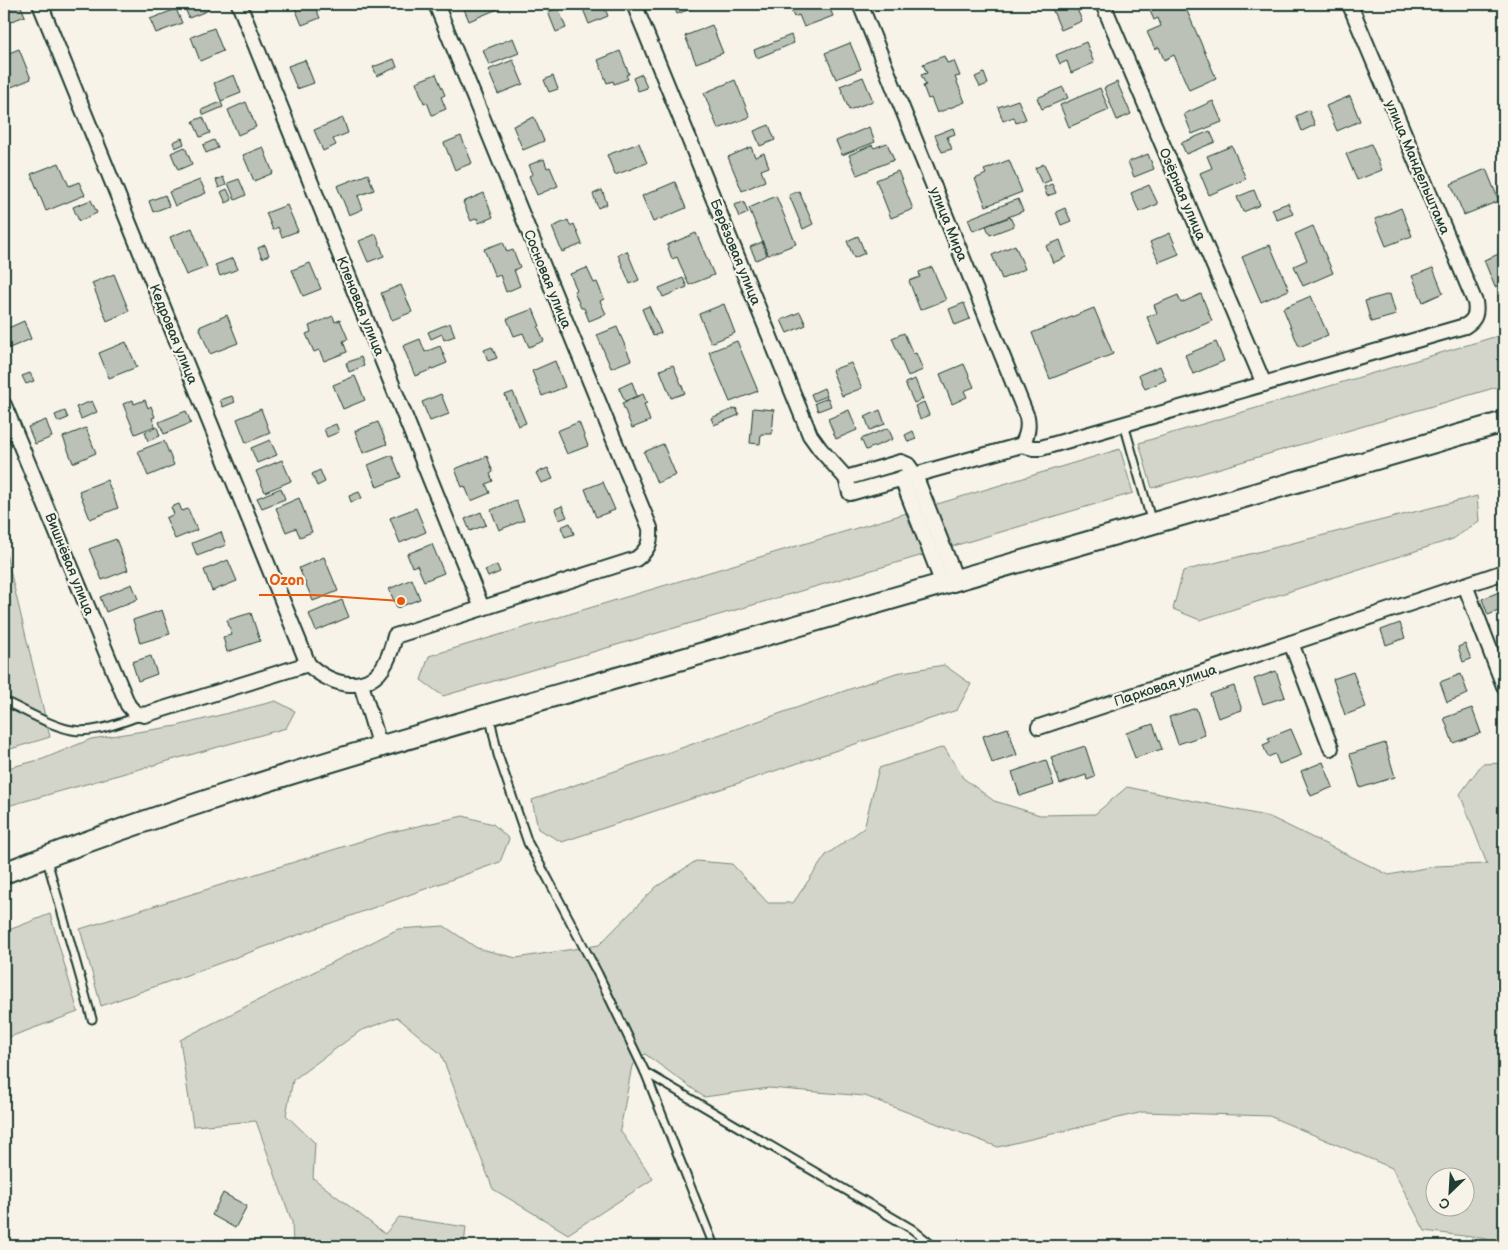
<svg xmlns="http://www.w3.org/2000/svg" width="1508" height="1250" font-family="'Balsamiq Sans',sans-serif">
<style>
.green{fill:#d3d5ca;stroke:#79897f;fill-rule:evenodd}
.building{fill:#bbc1b6;stroke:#1f3d34}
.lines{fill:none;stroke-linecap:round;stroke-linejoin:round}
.lane-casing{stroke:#1f3d34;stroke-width:11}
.street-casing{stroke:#1f3d34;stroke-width:18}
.secondary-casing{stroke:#1f3d34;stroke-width:24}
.lane{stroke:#f7f3e8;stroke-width:7}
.street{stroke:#f7f3e8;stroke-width:14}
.secondary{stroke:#f7f3e8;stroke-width:20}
.labels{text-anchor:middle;stroke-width:4.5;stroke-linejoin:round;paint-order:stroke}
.street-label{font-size:14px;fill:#1f3d34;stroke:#f7f3e8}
.leader{fill:none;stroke:#e8590c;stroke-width:2}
.callout-dot{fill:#e8590c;stroke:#f7f3e8;stroke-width:2}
.callout-label{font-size:15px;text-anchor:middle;font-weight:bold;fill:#e8590c;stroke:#f7f3e8;stroke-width:4.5;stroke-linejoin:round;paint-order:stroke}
</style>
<rect width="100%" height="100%" fill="#f7f3e8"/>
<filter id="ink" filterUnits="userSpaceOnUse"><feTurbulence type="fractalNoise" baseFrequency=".02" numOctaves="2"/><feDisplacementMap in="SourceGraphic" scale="10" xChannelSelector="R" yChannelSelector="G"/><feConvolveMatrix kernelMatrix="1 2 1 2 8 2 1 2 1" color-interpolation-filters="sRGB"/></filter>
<g filter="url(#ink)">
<g class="green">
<polygon points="1504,334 1504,385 1152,488 1139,443"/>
<polygon points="1120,449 1133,493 950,547 934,505"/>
<polygon points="1477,496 1479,521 1453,539 1200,620 1173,609 1183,571"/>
<polygon points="907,513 923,555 443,696 421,680 429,656"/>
<polygon points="4,545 50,737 4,751"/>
<polygon points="944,665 971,684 957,710 562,842 538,829 532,800 896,673"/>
<polygon points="276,701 295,711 286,728 4,807 4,769 43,759 91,739 177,726"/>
<path d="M944,747L963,778L994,801L1040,815L1095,814L1127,787L1270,817L1389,875L1435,866L1487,864L1460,794L1482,764L1504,763V1246H1494L1487,1239L1425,1231L1392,1168L1269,1116L1143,1112L998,1147L865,1096L769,1088L704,1097L645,1054L632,1066L620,1130L653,1179L568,1234L493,1189L441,1054L397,1017L360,1031L293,1080L286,1115L315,1143L313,1178L385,1234L399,1217L466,1227L464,1246H293L292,1222L256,1121L193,1126L180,1040L398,929L444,926L477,948L516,958L599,945L656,887L696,861L732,864L768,903H793L826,855L864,828L879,768ZM1436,1178H1466V1208H1436Z"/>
<polygon points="463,816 493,824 509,839 500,862 101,1006 80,929 387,833"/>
<polygon points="50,914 78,1012 4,1039 4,932"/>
</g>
<g class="building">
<polygon points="12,4 20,4 25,16 7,23 4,16 4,7"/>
<polygon points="178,4 206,4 209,10 189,18 184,6 180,8"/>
<polygon points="306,4 314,4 320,18 302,25 295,8"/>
<polygon points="462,4 498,4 500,8 469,21"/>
<polygon points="581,4 603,4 608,16 589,24"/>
<polygon points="673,4 703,4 677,14"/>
<polygon points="788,4 828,4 833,16 804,27 799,15 794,17"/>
<polygon points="1050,4 1075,4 1082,21 1061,30"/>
<polygon points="1152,4 1184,4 1216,78 1189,90 1174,55 1164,60 1159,47 1155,49 1147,32 1161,26 1158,18 1154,20 1150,11 1155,9"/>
<polygon points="558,8 566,28 556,32 548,12"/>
<polygon points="176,9 182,23 156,33 150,19"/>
<polygon points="712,25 723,53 696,63 685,36"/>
<polygon points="214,28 223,51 200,61 191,37"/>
<polygon points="791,35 794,43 757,58 754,50"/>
<polygon points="513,38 519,53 489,65 483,50"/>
<polygon points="1086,42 1094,63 1071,73 1067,61 1060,64 1056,55"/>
<polygon points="850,43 861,69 836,79 825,53"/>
<polygon points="19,49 31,79 4,90 4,55"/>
<polygon points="620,51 629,74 626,75 628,79 614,84 613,81 607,83 598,60"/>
<polygon points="944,56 947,63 954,61 960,76 955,77 965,102 937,113 931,98 928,99 923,86 926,85 921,75 927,73 923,64"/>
<polygon points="394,59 397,67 377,76 373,67"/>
<polygon points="305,60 314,83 297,89 288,66"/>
<polygon points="513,60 523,84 498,94 488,70"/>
<polygon points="984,73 988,84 980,87 975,77"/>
<polygon points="436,74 445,95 441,97 446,109 432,115 427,102 424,103 416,82"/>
<polygon points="642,74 647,88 638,91 633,78"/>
<polygon points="234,75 241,93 221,101 214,83"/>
<polygon points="553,76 558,89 549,92 544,80"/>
<polygon points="863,77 873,101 849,110 840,86"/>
<polygon points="735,80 750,117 718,129 704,93"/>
<polygon points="1117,82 1131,114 1117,120 1104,88"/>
<polygon points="1063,87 1068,98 1042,109 1037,98"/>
<polygon points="1100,88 1109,110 1069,127 1060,105"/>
<polygon points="1350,96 1360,121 1337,131 1326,106"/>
<polygon points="1018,100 1026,119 1016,123 1014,117 1003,121 998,107"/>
<polygon points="1213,101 1222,122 1192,134 1184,114"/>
<polygon points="221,102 223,107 204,115 201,110"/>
<polygon points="246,102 256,127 238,135 228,110"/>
<polygon points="1309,110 1315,125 1302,131 1296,116"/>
<polygon points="203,117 210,133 200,137 193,121"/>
<polygon points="534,117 544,141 523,150 513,126"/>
<polygon points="343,118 348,133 333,139 336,145 323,151 314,130"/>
<polygon points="769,125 775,140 760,146 754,131"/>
<polygon points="869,127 875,142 842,155 836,141"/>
<polygon points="953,128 955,134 947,137 952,149 942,152 935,135"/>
<polygon points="1210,131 1215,142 1186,154 1181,143"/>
<polygon points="461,136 472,163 455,170 444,143"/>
<polygon points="182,138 184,144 175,148 173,142"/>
<polygon points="214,140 218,148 206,153 203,145"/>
<polygon points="639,143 647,163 615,175 607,155"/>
<polygon points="887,143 894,160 857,175 849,155 872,145 874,148"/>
<polygon points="1371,144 1382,170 1357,180 1346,154"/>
<polygon points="1232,146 1246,179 1209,195 1200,173 1212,168 1207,156"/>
<polygon points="185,147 192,164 178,170 171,153"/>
<polygon points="263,147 273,173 254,181 243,155"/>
<polygon points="751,147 755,157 764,153 769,167 761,170 765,181 742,191 728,157"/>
<polygon points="1148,154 1154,169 1134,177 1128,162"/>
<polygon points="544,159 547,168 550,167 558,186 537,195 529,176 533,174 529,165"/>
<polygon points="1009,160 1022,192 986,206 975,179 986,174 984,170"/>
<polygon points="59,163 69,186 79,182 85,195 46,211 31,174"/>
<polygon points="1044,164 1051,180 1042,184 1035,168"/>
<polygon points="1486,169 1499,201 1464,215 1451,184"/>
<polygon points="898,171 913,209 891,218 876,180"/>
<polygon points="368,174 374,190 358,196 363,209 349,215 337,186"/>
<polygon points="223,177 226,185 219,188 216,180"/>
<polygon points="239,179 246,195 235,200 228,183"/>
<polygon points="200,180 206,193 175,206 169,192"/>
<polygon points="675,182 686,208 653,222 642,196"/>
<polygon points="1052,184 1056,193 1047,196 1044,187"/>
<polygon points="1149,185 1158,204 1139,212 1131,193"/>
<polygon points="227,189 232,200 226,203 221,192"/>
<polygon points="602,190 607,204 598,208 593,194"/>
<polygon points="1254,190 1260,205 1243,212 1237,197"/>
<polygon points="799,191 813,224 803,229 789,195"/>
<polygon points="484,193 493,217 479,223 477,218 471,221 463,202"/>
<polygon points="165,195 169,206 153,212 149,201"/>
<polygon points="776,196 796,244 768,255 749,208"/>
<polygon points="1018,199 1023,211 973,231 968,219"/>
<polygon points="91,200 97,213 79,221 73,207"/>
<polygon points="744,202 748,213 739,217 734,205"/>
<polygon points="1288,203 1293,214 1277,220 1272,209"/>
<polygon points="287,205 298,231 282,237 278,227 273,230 266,213"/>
<polygon points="1065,208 1071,221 1061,225 1056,212"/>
<polygon points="1401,208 1412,236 1386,246 1375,219"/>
<polygon points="1010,217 1014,226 990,235 986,226"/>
<polygon points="568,220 570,226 574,224 582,244 562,252 552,227"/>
<polygon points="1313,226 1333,273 1303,286 1294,266 1307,260 1295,234"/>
<polygon points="192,228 207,267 186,275 170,237"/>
<polygon points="696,233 714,275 689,285 677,257 672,259 667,245"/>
<polygon points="1170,233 1179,254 1159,262 1150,242"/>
<polygon points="376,234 384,256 368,262 359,241"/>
<polygon points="858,236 865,253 854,258 847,241"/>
<polygon points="1060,240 1066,257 1053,263 1046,246"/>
<polygon points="503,242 507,252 513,250 520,267 514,270 520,286 506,292 500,275 495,277 484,249"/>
<polygon points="762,242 767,255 756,260 750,247"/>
<polygon points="265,245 269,255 262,258 258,248"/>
<polygon points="1015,245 1025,269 1002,279 992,255"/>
<polygon points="1270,245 1289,290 1261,302 1242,257"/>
<polygon points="627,251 639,280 630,284 618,255"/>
<polygon points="1504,252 1504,283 1495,287 1484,260"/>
<polygon points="233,258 238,269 220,276 215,265"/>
<polygon points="310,263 321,289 303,296 292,270"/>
<polygon points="932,267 946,300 920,310 909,281 920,277 919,272"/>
<polygon points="587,268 594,283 597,282 604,299 600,301 606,314 589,321 584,308 581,308 574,291 577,290 570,274"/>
<polygon points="1433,268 1443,293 1423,302 1412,276"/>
<polygon points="114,274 129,311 107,321 92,283"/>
<polygon points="683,278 687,287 663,297 659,288"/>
<polygon points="401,285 412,312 392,320 381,293"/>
<polygon points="1201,294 1212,321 1158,344 1147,317 1157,313 1154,305 1178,295 1181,303"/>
<polygon points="1390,294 1396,315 1371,322 1365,301"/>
<polygon points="1311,296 1328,335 1299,347 1283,308"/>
<polygon points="964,303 970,319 955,325 949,309"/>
<polygon points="724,304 735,333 711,343 699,314"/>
<polygon points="649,306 661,333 653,336 642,309"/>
<polygon points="1094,308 1113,354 1050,379 1032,333"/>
<polygon points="533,309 540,326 538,327 544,341 529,347 523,333 514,336 507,319"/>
<polygon points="800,312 806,325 787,333 781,320"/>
<polygon points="227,315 238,343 210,354 199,327"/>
<polygon points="333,316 335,322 340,320 348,339 343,341 347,352 324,361 319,350 314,352 306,334 311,332 309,326"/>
<polygon points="24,321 31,339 7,349 4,341 4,330"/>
<polygon points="450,323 455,336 444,340 442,334 431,339 428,332"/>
<polygon points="617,327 631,360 611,368 597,335"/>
<polygon points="904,333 913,354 916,353 923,370 908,376 892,338"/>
<polygon points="420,339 425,352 440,346 447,363 415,376 403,346"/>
<polygon points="737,341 758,391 730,402 709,352"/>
<polygon points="126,342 137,367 109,378 99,353"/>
<polygon points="1216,342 1224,361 1193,374 1185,355"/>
<polygon points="492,347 497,358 488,361 484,350"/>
<polygon points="361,357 364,366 349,372 346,363"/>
<polygon points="555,361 565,387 542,396 532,371"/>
<polygon points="851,363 862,388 842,396 832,370"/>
<polygon points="964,364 974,387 964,391 967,397 952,404 940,374"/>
<polygon points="673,365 685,393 671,398 660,370"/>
<polygon points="1160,366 1166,380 1145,389 1139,375"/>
<polygon points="30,373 34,381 26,384 22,376"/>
<polygon points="355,376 365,400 343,409 333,385"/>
<polygon points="915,379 923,399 914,403 905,383"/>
<polygon points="632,382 637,396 625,401 619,388"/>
<polygon points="824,388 827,396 814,401 811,394"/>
<polygon points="513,392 526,423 518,426 505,395"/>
<polygon points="441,394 449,414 430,421 422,402"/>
<polygon points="643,394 647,403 644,404 650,421 632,428 622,403"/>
<polygon points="232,396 235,402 223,407 220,400"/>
<polygon points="828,398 831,406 818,411 815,403"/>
<polygon points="133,400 134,404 145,400 148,408 151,406 155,417 152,418 155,426 135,434 123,404"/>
<polygon points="92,401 97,412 81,419 76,407"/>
<polygon points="924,402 929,415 920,419 915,406"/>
<polygon points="736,408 739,415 714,425 711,418"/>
<polygon points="753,408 774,410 772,434 761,434 760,444 750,443"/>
<polygon points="261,409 270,433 246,443 237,419"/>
<polygon points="849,410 857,430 836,439 828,419"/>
<polygon points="880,410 885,424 870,430 865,417"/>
<polygon points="65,411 68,418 58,422 55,415"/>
<polygon points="186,411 191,423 164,434 159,422"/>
<polygon points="46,420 52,437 35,444 28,427"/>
<polygon points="378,422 387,444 363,453 355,431"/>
<polygon points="579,422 588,446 567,454 557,431"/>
<polygon points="336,424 339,432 327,437 324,429"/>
<polygon points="157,427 160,436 148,441 145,432"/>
<polygon points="86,428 96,453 73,463 63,437"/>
<polygon points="888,428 893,439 866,450 861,439"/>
<polygon points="913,431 916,439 908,442 905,435"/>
<polygon points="270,440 277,455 257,463 251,448"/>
<polygon points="164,441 174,465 148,476 138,451"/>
<polygon points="663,444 676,475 657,483 644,452"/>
<polygon points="392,455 401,477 377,487 368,465"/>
<polygon points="487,456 493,472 490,474 493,481 486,484 490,493 471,501 465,486 462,487 455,469"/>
<polygon points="282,460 291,481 265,492 256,471"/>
<polygon points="548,468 553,479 541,483 536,473"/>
<polygon points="320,470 325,482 317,486 312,474"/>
<polygon points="107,480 118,508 90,519 79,491"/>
<polygon points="603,482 615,510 596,517 585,489"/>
<polygon points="281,488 285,499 262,508 257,498"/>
<polygon points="359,492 362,498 351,502 349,496"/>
<polygon points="299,498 312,532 300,537 296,528 286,532 276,508"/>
<polygon points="516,500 524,520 499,530 491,510"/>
<polygon points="179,504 182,511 188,509 197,530 175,539 166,518 174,514 171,507"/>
<polygon points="562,506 567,517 559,520 555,509"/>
<polygon points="416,508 426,532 400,543 390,518"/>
<polygon points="481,512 486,525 470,531 465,519"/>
<polygon points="570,523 574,534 565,537 561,527"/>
<polygon points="221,532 226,545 197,556 192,543"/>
<polygon points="116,539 128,570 102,580 89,549"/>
<polygon points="432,544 444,573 424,581 417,565 412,567 407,554"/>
<polygon points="324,557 338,591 313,601 299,568"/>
<polygon points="228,560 237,581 212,591 204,570"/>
<polygon points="497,565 500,572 488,577 485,570"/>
<polygon points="412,579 420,599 397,608 389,589"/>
<polygon points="132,584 138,599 106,612 100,597"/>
<polygon points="1499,592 1504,605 1504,609 1488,615 1482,599"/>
<polygon points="342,600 349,617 316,631 309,614"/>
<polygon points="162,610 170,634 140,643 133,620"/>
<polygon points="251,613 260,641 227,652 223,637 232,635 227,620"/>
<polygon points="1400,623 1405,638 1386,645 1381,630"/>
<polygon points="1465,644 1471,659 1463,662 1458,647"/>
<polygon points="151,656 157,674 138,681 132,662"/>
<polygon points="1276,671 1285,697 1263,704 1254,679"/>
<polygon points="1353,672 1366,707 1345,715 1333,679"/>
<polygon points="1461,674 1468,694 1447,702 1440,682"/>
<polygon points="1234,686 1242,710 1218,718 1210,694"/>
<polygon points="1196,708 1205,735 1178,744 1169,717"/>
<polygon points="1472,708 1481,733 1453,743 1444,718"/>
<polygon points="1153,724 1162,749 1135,758 1126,733"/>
<polygon points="1008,728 1017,755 992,763 983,736"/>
<polygon points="1291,729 1302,755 1279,764 1275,754 1268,757 1263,745 1270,742 1268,738"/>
<polygon points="1385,743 1395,777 1360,788 1350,754"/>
<polygon points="1085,746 1095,777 1087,780 1086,775 1060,784 1051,757"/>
<polygon points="1046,760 1054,785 1020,796 1012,772"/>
<polygon points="1323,762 1333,787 1311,796 1301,771"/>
<polygon points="223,1193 247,1206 235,1228 212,1215"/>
</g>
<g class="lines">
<g class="lane-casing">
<g id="lane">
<polyline points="1124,424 1152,523"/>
<path d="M4,701C24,710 50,726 72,730C94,734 119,723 140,716"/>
<polyline points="490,718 498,755 528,843 548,879 598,974 645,1072 714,1246"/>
<polyline points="47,860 92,1019"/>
<polyline points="645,1072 912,1229 932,1245"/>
</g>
</g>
<g class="street-casing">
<g id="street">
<path d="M40,4L308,664C331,686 369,696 386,662C390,654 393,644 395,636L636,559C648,550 651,543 650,528L436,4"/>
<polyline points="239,4 482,608"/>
<path d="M634,4L810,435L820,449L846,478L850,493L1022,445L1033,448H1041L1465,326C1475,320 1477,314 1475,302L1350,5"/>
<path d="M860,4L1027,417C1029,428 1027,435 1022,445"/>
<polyline points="1103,4 1264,384"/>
<polyline points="4,405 128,705 135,713 144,715 308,664"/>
<polyline points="846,478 901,462 908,465 915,475 956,580"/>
<polyline points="902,479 943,584"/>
<polyline points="1465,585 1504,686"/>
<polyline points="1291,643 1331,748"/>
<polyline points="361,684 380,747"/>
<polyline points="1039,727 1504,572"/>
</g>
</g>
<g class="secondary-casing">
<path id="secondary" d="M4,873C221,788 448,727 672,662C949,582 1227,502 1504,422"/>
</g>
<use href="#lane" class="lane"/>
<use href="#street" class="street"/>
<use href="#secondary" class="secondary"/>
</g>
</g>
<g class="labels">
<g class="street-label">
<text transform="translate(1418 167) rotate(67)" y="5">улица Мандельштама</text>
<text transform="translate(1183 194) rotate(67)" y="5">Озёрная улица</text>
<text transform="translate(949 224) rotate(68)" y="5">улица Мира</text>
<text transform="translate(736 252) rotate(68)" y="5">Берёзовая улица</text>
<text transform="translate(548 279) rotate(68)" y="5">Сосновая улица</text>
<text transform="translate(361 306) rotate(68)" y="5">Кленовая улица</text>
<text transform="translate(174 334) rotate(68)" y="5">Кедровая улица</text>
<text transform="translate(70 564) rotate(68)" y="5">Вишнёвая улица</text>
<text transform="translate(1165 685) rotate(-18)" y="5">Парковая улица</text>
</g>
</g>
<path class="leader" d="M401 601L314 595H259"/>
<circle class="callout-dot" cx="401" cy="601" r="5"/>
<g class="callout-label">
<text x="287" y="585">Ozon</text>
</g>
<rect width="1508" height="1250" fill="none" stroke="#f7f3e8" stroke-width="20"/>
<rect x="10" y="10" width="1488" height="1230" fill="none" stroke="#1f3d34" stroke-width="2" filter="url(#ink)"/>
<g transform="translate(1450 1192) rotate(205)"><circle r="24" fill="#f7f3e8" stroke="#a1aaa0"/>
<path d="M0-4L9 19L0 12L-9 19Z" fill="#1f3d34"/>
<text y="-8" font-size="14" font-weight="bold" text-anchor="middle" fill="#1f3d34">С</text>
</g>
</svg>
